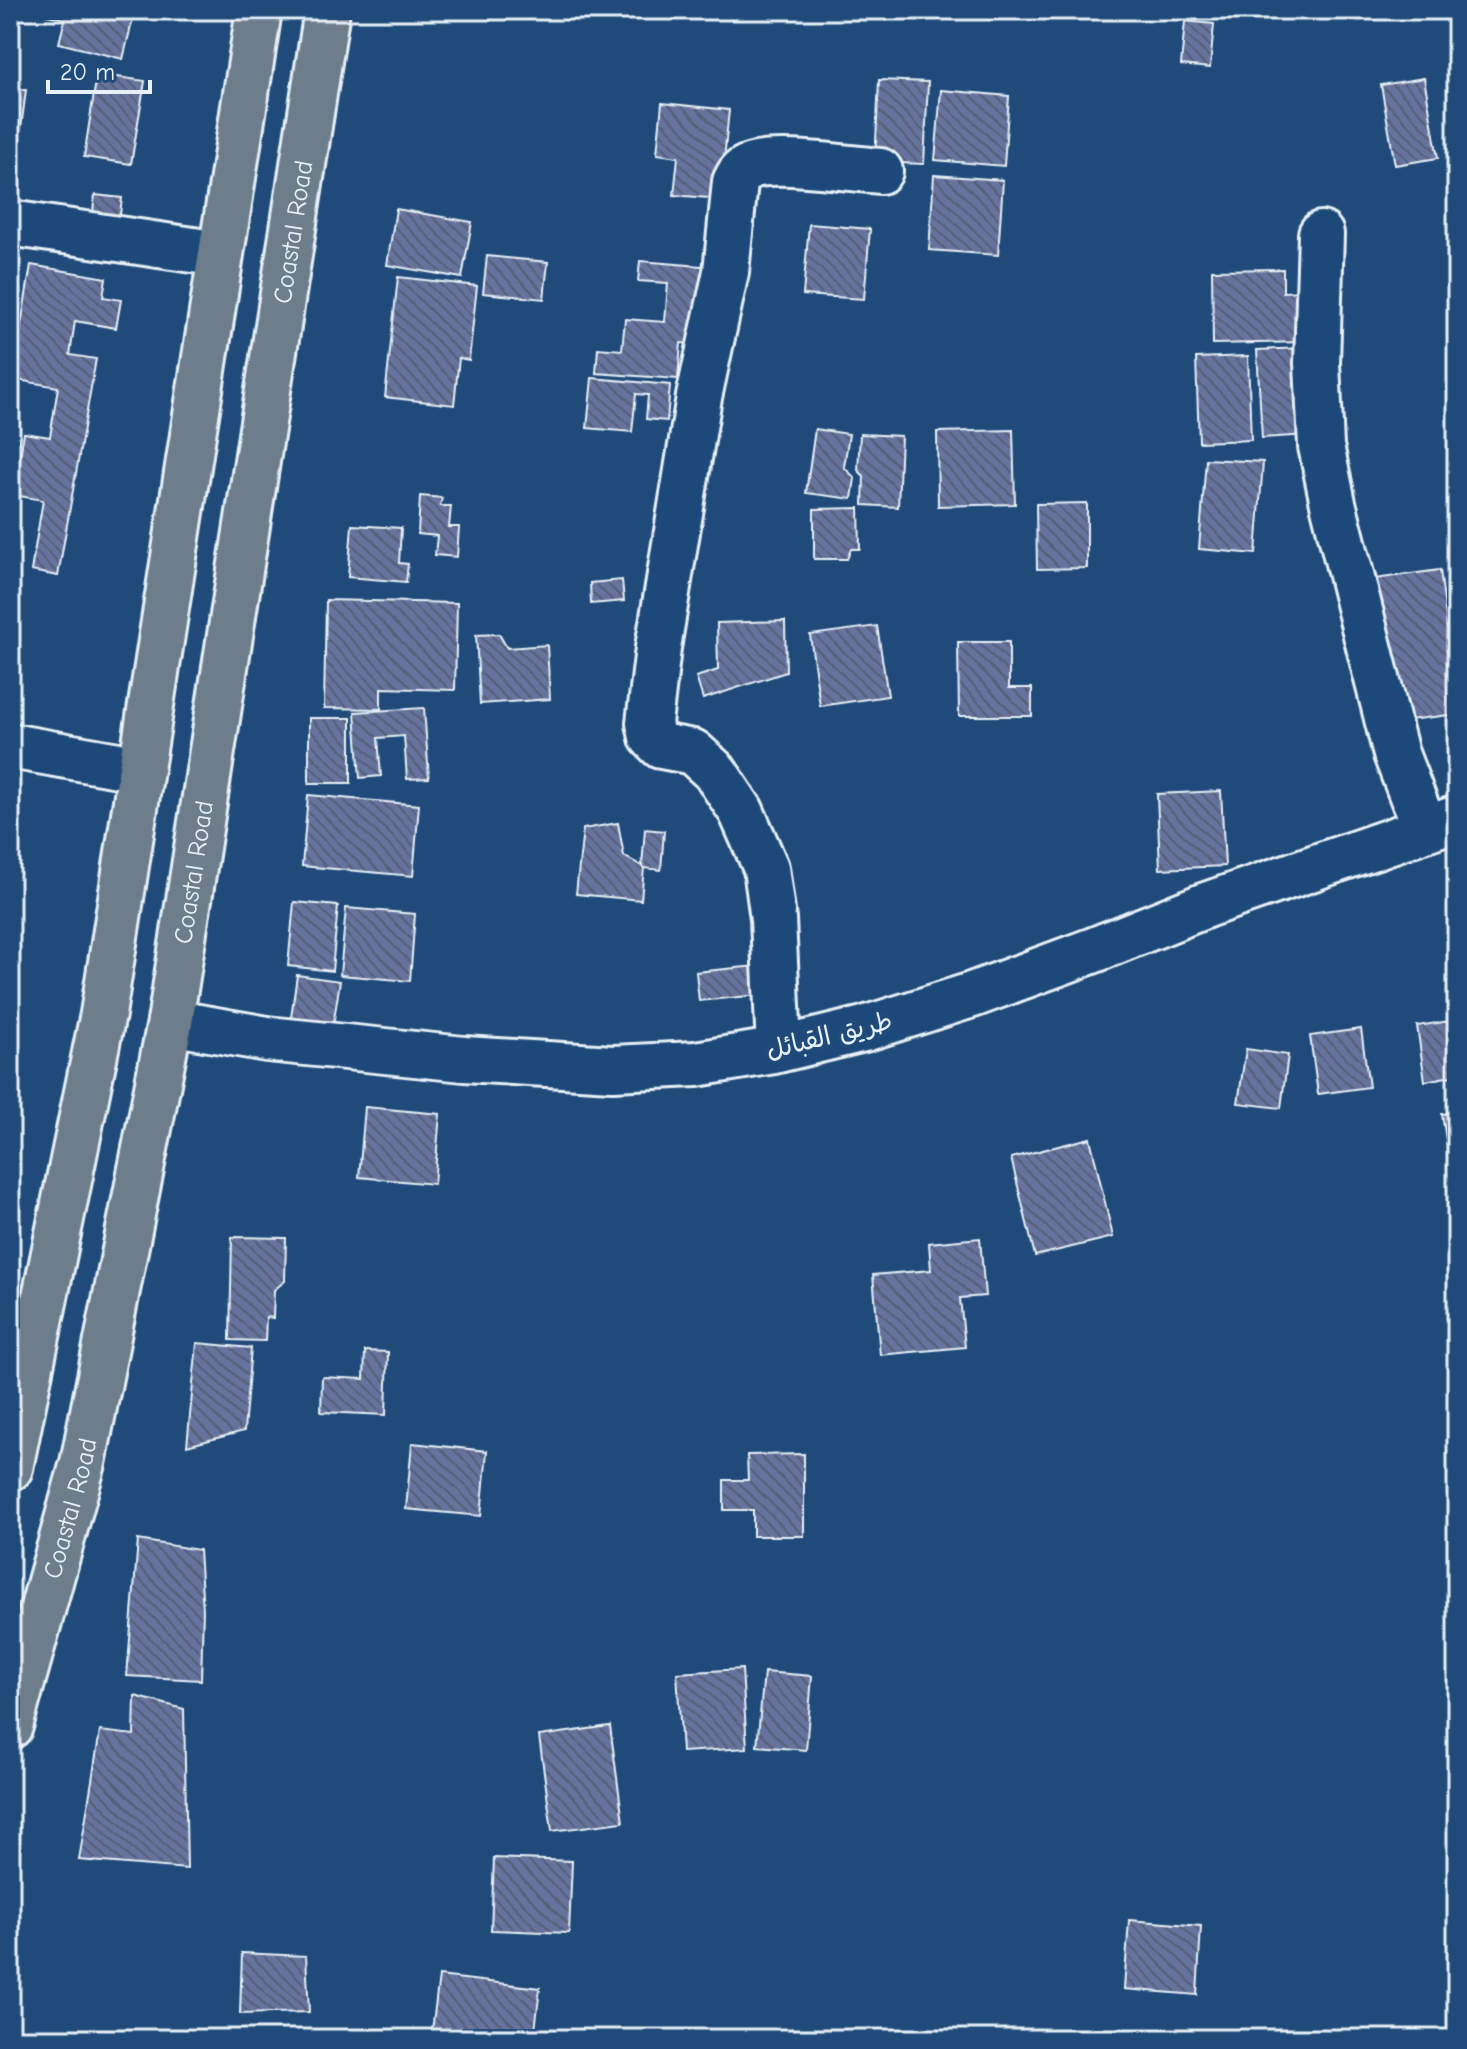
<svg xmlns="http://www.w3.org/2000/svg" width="1467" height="2049" font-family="'Comic Neue','Playpen Sans Arabic',sans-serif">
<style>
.building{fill:url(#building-back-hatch);stroke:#e8f1f8;stroke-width:2}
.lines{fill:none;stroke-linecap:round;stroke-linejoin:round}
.minor-casing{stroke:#e8f1f8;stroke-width:50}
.highway-casing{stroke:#e8f1f8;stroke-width:50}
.minor{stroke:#1f4a7a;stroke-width:44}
.highway{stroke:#6d7d8c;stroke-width:44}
.labels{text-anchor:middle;stroke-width:8;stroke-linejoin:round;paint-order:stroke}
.street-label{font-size:26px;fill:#e8f1f8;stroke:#1f4a7a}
</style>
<defs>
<pattern id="building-back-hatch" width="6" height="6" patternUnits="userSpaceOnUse" patternTransform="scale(2)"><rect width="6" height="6" fill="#66739f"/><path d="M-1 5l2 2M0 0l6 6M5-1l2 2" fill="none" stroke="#565e74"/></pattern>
</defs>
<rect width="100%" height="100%" fill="#1f4a7a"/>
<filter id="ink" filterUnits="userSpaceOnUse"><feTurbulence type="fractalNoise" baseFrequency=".0125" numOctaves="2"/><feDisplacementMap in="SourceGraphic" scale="16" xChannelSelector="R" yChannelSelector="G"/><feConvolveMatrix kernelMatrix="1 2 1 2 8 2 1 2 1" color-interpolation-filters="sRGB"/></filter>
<g filter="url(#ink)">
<g class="building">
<polygon points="39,10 135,10 123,59 59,43 65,19 38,13"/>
<polygon points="1185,21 1214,24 1210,68 1181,65"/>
<polygon points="97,74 145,81 131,164 84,157"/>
<polygon points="1424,78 1438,158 1395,165 1381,85"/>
<polygon points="879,80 928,82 924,164 875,162"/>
<polygon points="10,88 26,90 20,136 10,135"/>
<polygon points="941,90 1009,96 1004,166 935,160"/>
<polygon points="662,103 729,110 720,199 674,195 678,157 657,154"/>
<polygon points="934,175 1003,180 998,255 929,250"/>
<polygon points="95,195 122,198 118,231 91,227"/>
<polygon points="396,209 472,222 462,278 387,265"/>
<polygon points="809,224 870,229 864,299 803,295"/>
<polygon points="487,256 548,262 544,299 483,293"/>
<polygon points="640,261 713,267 707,346 681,343 678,379 596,373 598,348 622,350 625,319 665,322 668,283 638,281"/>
<polygon points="31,265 106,278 103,297 121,300 116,328 75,321 70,355 96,359 58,576 31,571 43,500 13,495 24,433 50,437 58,387 12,379"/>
<polygon points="1283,269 1283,292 1302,291 1303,342 1213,344 1212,270"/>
<polygon points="398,277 477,286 469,360 459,358 454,405 385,397"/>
<polygon points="1453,347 1457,347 1457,372 1451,372"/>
<polygon points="1304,348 1309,435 1262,438 1257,350"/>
<polygon points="1248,356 1251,440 1199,442 1196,358"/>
<polygon points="592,378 670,385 667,421 646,419 648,395 636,394 632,432 587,428"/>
<polygon points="815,429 849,434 844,467 855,478 852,499 806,493"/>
<polygon points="1013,430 1015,504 938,506 937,432"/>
<polygon points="860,434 901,436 898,507 863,505 864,476 858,470"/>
<polygon points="10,436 19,439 10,464"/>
<polygon points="1206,459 1263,462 1256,554 1199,549"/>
<polygon points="420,496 442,498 440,506 451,506 449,527 459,527 457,557 435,555 437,536 418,534"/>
<polygon points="1087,503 1087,568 1037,569 1036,504"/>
<polygon points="859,508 860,549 851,549 847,559 814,559 814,509"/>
<polygon points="352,525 401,528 399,563 408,564 406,582 348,577"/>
<polygon points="1440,570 1457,700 1457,714 1393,722 1374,579"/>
<polygon points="622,580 624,601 591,604 590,583"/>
<polygon points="326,600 457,603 455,690 381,688 381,709 324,708"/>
<polygon points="785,621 786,672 703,699 696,677 718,670 717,623"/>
<polygon points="877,626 888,696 820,706 810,635"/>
<polygon points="499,634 507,648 547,645 550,699 480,704 476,635"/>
<polygon points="958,642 1009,642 1009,688 1032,688 1032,716 959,716"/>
<polygon points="424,708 429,778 407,779 404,736 378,738 381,776 360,778 355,712"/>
<rect x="309" y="718" width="42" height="65"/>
<polygon points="1221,791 1225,866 1160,869 1157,794"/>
<polygon points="308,795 419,805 413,876 302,866"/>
<polygon points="618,823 624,856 642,866 645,829 664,831 661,870 644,868 641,900 576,894 583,829"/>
<polygon points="294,902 338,906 332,971 288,966"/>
<polygon points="346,908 415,914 410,981 340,975"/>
<polygon points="766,965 769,994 699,1001 696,972"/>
<polygon points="297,975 340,981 331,1039 289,1032"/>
<polygon points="1457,1020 1457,1075 1425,1081 1417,1026"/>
<polygon points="1361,1029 1369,1087 1318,1094 1310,1036"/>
<polygon points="1246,1049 1288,1055 1281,1108 1238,1103"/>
<polygon points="365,1107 440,1114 434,1184 359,1177"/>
<polygon points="1457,1112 1457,1170 1451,1171 1442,1114"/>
<polygon points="1090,1138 1113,1237 1035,1256 1011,1158"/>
<polygon points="232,1237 286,1238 285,1281 274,1290 273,1318 266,1317 265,1341 230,1340"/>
<polygon points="980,1238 985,1296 960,1298 965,1347 880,1355 873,1275 931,1270 929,1243"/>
<polygon points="197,1343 251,1348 244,1431 187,1446"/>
<polygon points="365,1351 388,1352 386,1415 321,1412 322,1377 364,1379"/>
<polygon points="412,1443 487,1451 481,1516 406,1509"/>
<polygon points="804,1454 804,1536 753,1536 753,1510 724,1510 724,1480 748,1480 747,1455"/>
<polygon points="138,1540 199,1550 203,1610 201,1680 127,1676"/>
<polygon points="742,1669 747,1748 682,1752 677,1673"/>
<polygon points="764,1672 812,1676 806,1750 757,1746"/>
<polygon points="135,1696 184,1709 187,1869 79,1860 100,1731 134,1735"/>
<polygon points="610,1726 623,1822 552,1831 539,1736"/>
<polygon points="494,1858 572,1861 569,1933 491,1930"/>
<polygon points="1129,1920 1201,1926 1197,1995 1124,1989"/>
<polygon points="242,1953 306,1956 309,2012 240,2014"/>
<polygon points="439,1976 540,1988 534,2039 431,2039"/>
<rect x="1138" y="2033" width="65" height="6"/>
</g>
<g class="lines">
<g class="minor-casing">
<g id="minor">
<polyline points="10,223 220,254"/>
<polyline points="1321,234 1317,363 1321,446 1333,503 1396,754 1425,829"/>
<polyline points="10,746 141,769"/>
<polyline points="170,1022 267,1039 464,1059 613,1068 696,1064 774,1051 864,1029 972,995 1094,950 1206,905 1457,818"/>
<path d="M779,1049L773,919L766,868L741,811L715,772L693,752L661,746L652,737L649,723L658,648L699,397L726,272L735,182C738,176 740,171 747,168C768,156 853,169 880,171"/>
</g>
</g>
<g class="highway-casing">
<g id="highway">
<polyline points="10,1468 103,1014 259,10"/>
<path id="s1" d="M10,1726L83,1463L170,1022L327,10"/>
</g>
</g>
<use href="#minor" class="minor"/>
<use href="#highway" class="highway"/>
</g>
</g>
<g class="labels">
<g class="street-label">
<text dy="9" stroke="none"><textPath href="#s1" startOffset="1522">Coastal Road</textPath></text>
<text dy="9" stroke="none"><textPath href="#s1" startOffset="874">Coastal Road</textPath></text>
<text transform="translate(829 1035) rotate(-14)" y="9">طريق القبائل</text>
<text dy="9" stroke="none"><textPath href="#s1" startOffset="226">Coastal Road</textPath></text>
</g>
</g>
<rect width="1467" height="2049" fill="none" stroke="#1f4a7a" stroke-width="40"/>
<rect x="20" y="20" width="1427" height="2009" fill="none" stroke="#e8f1f8" stroke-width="3" filter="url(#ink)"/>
<path d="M48 80v12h102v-12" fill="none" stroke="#e8f1f8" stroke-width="4"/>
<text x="60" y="80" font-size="24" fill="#e8f1f8" stroke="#1f4a7a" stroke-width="6" paint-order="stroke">20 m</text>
</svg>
